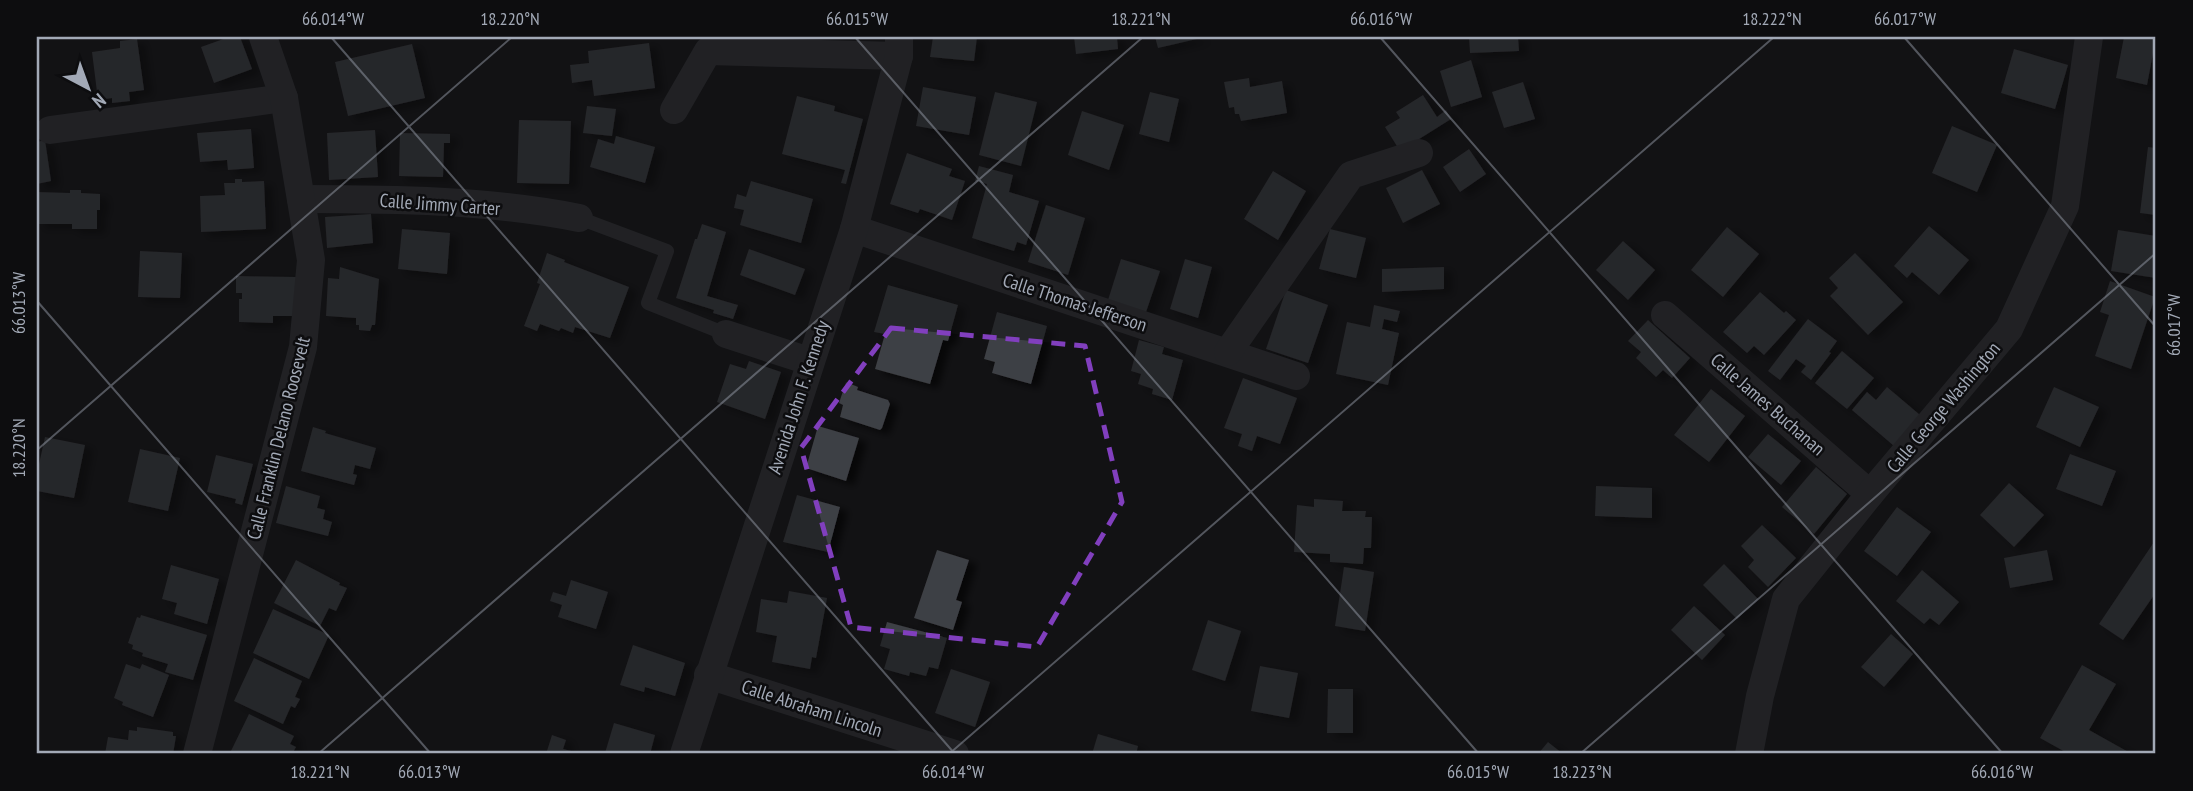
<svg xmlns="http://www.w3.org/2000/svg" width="2193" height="791" font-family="'PT Sans Narrow',sans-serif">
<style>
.building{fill:#3e3f44;filter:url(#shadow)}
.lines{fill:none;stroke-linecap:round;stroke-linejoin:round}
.service{stroke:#333439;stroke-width:14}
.minor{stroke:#333439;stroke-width:28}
.marked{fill:none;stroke:#813fbe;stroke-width:5;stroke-dasharray:14 9;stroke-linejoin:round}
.ticks{fill:none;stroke:#a2a9b6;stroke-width:2;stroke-opacity:0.45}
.labels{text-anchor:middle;stroke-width:5;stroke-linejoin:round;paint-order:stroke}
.street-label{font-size:19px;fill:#a2a9b6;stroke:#0d0d0f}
.neatline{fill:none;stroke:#a2a9b6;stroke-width:2.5}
.ticks-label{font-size:18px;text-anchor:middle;fill:#a2a9b6}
</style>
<defs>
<filter id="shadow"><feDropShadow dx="8" dy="4.5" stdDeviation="3.5" flood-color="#0009"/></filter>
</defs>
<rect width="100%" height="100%" fill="#121214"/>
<g class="building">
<polygon points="229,37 240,37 252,69 214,83 201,47"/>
<polygon points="933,37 977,37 974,61 930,57"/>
<polygon points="1074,37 1117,37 1118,49 1076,54"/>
<polygon points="1155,37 1201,37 1201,38 1158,48"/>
<polygon points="1469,37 1518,37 1519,51 1470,53"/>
<polygon points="2124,37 2156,37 2147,85 2116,78"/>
<polygon points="137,39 144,90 129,92 130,101 112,103 112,98 98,100 92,52 120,48 120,41"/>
<polygon points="649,43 655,88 594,96 592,80 572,83 570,65 589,63 588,51"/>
<polygon points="412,44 425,98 348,116 335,62"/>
<polygon points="2014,49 2068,65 2055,109 2001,93"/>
<polygon points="1471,60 1482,97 1451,107 1440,71"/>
<polygon points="1249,78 1250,87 1282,81 1287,113 1241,121 1239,114 1235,114 1234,107 1229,108 1224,82"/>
<polygon points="1523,82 1535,119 1504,128 1492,92"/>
<polygon points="923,87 976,97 969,135 916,126"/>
<polygon points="995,92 1037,102 1021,166 979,155"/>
<polygon points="1150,92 1179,99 1169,142 1139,134"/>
<polygon points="1423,95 1437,117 1446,110 1451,119 1400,151 1385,127 1400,118 1396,112"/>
<polygon points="797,96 835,106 834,111 863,119 846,184 841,183 845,170 782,154"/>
<polygon points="587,106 616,109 612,136 583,133"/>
<polygon points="1082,111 1124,125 1109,170 1068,155"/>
<polygon points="519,120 571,121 569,184 517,183"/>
<polygon points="1952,126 1997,145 1977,192 1932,173"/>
<polygon points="251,129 254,168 228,170 227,160 200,162 197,133"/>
<polygon points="375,130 378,177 329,180 327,133"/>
<polygon points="400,133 450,134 450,143 444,143 443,177 399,176"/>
<polygon points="616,136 655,147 645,183 590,167 598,139 614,144"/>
<polygon points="45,140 51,181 37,184 37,142"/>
<polygon points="2148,147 2156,148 2156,215 2140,213"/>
<polygon points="1469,149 1486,174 1460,192 1443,167"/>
<polygon points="907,153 952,169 949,176 965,181 952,220 920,209 918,213 890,204"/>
<polygon points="979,166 1013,175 1009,192 1039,201 1026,245 1017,242 1014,251 972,238 987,184 975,181"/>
<polygon points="1422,170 1440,204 1403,223 1386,188"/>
<polygon points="1273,171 1306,191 1278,240 1244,219"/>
<polygon points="235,179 242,179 242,182 264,181 266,229 201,232 200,196 225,195 224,183 235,183"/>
<polygon points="751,181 813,199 801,243 740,225 744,210 734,208 737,194 746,197"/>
<polygon points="70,190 81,190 81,193 100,194 100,210 97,210 97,229 72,229 72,224 37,224 37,192 70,193"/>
<polygon points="1046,205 1085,218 1068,275 1028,262"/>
<polygon points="371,214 373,243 327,248 325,217"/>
<polygon points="702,224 726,232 707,296 738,305 733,319 713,313 714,310 676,298 695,239 697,239"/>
<polygon points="1929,226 1969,260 1939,295 1912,272 1907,278 1894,266"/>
<polygon points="1727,227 1759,254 1723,297 1691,270"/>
<polygon points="402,229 450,233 447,274 398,269"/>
<polygon points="1330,229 1366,238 1356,278 1319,269"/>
<polygon points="2118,230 2156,236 2156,278 2111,271"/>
<polygon points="1623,241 1655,270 1628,300 1596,270"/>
<polygon points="749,249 805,269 795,295 740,275"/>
<polygon points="140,251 182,253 180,298 138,297"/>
<polygon points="547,253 565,260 564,262 629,287 610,338 575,327 573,333 561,328 559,331 540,324 537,331 524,326 540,284 537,283"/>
<polygon points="1855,253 1903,302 1868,335 1830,296 1838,288 1829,278"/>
<polygon points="1121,259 1160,271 1146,312 1108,300"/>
<polygon points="1185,259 1212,267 1198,318 1170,309"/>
<polygon points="340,267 379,279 375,325 372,325 370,331 359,330 359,325 356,325 356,318 326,316 328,278 339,279"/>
<polygon points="1444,267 1444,289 1382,292 1382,269"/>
<polygon points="236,276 296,277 295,316 273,316 273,323 239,322 239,299 242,299 242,293 236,293"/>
<polygon points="2110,281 2155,297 2131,369 2095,356 2109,315 2100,312"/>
<polygon points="888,285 958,305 948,341 943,340 930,384 875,369 885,334 874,332"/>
<polygon points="1286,290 1328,305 1308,363 1266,349"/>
<polygon points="1760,292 1784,313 1786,311 1796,320 1764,355 1754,346 1747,353 1723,332"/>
<polygon points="1374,305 1400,311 1397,322 1384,319 1382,329 1399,333 1388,385 1336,374 1347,322 1370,327"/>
<polygon points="997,312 1047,326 1031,384 992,373 995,362 984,359"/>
<polygon points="1808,319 1837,341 1829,352 1831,353 1811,380 1801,372 1806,366 1796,359 1780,380 1768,371"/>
<polygon points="1648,320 1690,358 1672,378 1663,370 1656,377 1636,358 1641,352 1628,341"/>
<polygon points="1139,340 1164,347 1162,354 1183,360 1172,400 1152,394 1153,389 1138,384 1141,374 1131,371"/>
<polygon points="1842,351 1874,378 1847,409 1815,383"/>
<polygon points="749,361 781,372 765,419 717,402 730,364 746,369"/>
<polygon points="1243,378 1297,398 1280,444 1257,436 1252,451 1238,446 1242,434 1224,428"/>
<polygon points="846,382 858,387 857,390 888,400 890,404 882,428 880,430 840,417 843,405 839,403"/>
<polygon points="1887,387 1920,415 1894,446 1852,410 1867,392 1876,400"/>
<polygon points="2054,387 2099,407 2080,447 2036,427"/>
<polygon points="1711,389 1745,416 1709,462 1674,435"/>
<polygon points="818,426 859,438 846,481 806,468"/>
<polygon points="313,427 326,431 325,433 376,448 370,469 355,465 353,474 357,475 354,485 301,471"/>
<polygon points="1768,434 1801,461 1781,485 1748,457"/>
<polygon points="45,437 85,445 74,498 37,491 37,473"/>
<polygon points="140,449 180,458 168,511 128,502"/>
<polygon points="2070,454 2116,471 2102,506 2056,489"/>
<polygon points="216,455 253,464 242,505 235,503 236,499 207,492"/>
<polygon points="1816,467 1847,494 1814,534 1782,507"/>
<polygon points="2009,483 2044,515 2014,547 1980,515"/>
<polygon points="286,486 320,496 317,508 325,510 323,519 332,522 328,536 276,523"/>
<polygon points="1596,486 1652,488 1652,518 1595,516"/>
<polygon points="797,495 840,507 828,552 783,542"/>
<polygon points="1314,499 1343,501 1342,511 1366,511 1365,517 1372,517 1371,548 1364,548 1363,564 1330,562 1330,554 1294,552 1297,505 1314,507"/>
<polygon points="1897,507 1931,532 1897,576 1864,551"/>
<polygon points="1762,525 1796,558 1768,587 1748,567 1754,560 1741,546"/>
<polygon points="2156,539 2156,592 2123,640 2099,624"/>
<polygon points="937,550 969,560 956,600 962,602 953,630 914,618"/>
<polygon points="2047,550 2053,580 2010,588 2004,558"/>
<polygon points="296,560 340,583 339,585 347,588 336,611 329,608 320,626 274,603"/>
<polygon points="1724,564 1758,599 1737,619 1703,585"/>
<polygon points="171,565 219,579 207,624 174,614 177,603 162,599"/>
<polygon points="1344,567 1374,572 1365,631 1335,626"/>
<polygon points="1922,570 1959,602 1939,625 1930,618 1924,624 1896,601"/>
<polygon points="571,580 608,592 596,629 558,617 562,605 550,601 553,592 566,596"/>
<polygon points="789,591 827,598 816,658 812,657 810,669 772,662 777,636 756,632 761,599 787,603"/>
<polygon points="1694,606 1725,635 1702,660 1671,630"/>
<polygon points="273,609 329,635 309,679 253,653"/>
<polygon points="141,615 207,635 193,680 165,672 168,664 142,656 143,653 132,649 133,645 128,643 137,617 140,618"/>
<polygon points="1208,620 1241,631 1225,681 1192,670"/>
<polygon points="887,622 947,638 938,669 929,667 926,676 910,672 909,676 884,669 890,649 880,646"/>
<polygon points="1891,634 1913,654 1884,687 1861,667"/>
<polygon points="633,645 685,663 675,696 645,687 644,692 620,685"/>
<polygon points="254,658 302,681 295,697 300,699 295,708 291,706 283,724 234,701"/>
<polygon points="126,664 140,669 142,664 169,675 153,717 122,705 123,702 114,698"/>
<polygon points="2082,665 2116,684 2089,730 2132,754 2069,754 2040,738"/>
<polygon points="1260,666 1298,673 1289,718 1251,711"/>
<polygon points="951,669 990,682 975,727 935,713"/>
<polygon points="1328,689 1353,689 1353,733 1327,733"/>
<polygon points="249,714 294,736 290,744 296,747 292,754 230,753"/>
<polygon points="614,723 655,735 650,754 605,753"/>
<polygon points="137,727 173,732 173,736 176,736 173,754 105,754 108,737 128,740 129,730 137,731"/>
<polygon points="1098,734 1138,746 1136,754 1092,754"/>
<polygon points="552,735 566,740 563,749 583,754 546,754"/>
<polygon points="1548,742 1563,754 1538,754"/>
</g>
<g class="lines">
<polyline class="service" points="579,218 667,251 648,303 726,334"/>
<g class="minor">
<polyline points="674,110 708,51 899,56"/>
<polyline points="50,130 284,98"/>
<path d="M301,199C392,199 489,200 579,218"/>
<polyline points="854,229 1296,376"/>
<polyline points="1665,315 1870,494"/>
<polyline points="726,334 809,361"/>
<polyline points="1228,352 1351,175 1419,153"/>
<polyline points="708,675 955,754"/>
<polyline points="197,754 303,347 311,260 284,98 263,37"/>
<polyline points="684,754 854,229 899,56 899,37"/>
<polyline points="1749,754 1760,696 1786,599 1870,494 2009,329 2065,206 2089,37"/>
</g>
</g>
<path d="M0 0H2193V791H0ZM891,328L1085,346L1122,502L1037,647L851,627L801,448Z" fill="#121214" fill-opacity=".55" fill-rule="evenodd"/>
<path class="marked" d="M891,328L1085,346L1122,502L1037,647L851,627L801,448Z"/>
<path class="ticks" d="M331,37L955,754M855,37L1479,754M1380,37L2003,754M1904,37L2156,327M37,301L431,754M37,450L512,37M318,754L1143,37M949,754L1774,37M1580,754L2156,253"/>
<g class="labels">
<g class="street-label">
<text transform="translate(440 204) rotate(4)" y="7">Calle Jimmy Carter</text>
<text transform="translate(1075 302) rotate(18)" y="7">Calle Thomas Jefferson</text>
<text transform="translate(798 397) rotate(-72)" y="7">Avenida John F. Kennedy</text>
<text transform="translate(1768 404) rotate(41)" y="7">Calle James Buchanan</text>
<text transform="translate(1943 407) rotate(-50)" y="7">Calle George Washington</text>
<text transform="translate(278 438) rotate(-76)" y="7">Calle Franklin Delano Roosevelt</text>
<text transform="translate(812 708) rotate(18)" y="7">Calle Abraham Lincoln</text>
</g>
</g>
<rect width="2193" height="791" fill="none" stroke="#0d0d0f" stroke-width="77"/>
<g transform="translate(88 88) rotate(139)" stroke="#0d0d0f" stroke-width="5" paint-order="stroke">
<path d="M0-5L12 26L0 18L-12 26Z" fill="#a2a9b6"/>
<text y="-10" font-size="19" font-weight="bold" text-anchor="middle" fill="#a2a9b6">N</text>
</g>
<rect x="38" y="38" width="2116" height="714" class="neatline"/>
<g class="ticks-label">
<text x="333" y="25">66.014°W</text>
<text x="510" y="25">18.220°N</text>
<text x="857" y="25">66.015°W</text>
<text x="1141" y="25">18.221°N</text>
<text x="1381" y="25">66.016°W</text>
<text x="1772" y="25">18.222°N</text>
<text x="1905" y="25">66.017°W</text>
<text transform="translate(19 303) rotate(-90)" y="6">66.013°W</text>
<text transform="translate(2174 325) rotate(-90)" y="6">66.017°W</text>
<text transform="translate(19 448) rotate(-90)" y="6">18.220°N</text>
<text x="320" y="778">18.221°N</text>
<text x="429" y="778">66.013°W</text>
<text x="953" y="778">66.014°W</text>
<text x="1478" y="778">66.015°W</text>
<text x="1582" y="778">18.223°N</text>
<text x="2002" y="778">66.016°W</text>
</g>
</svg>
